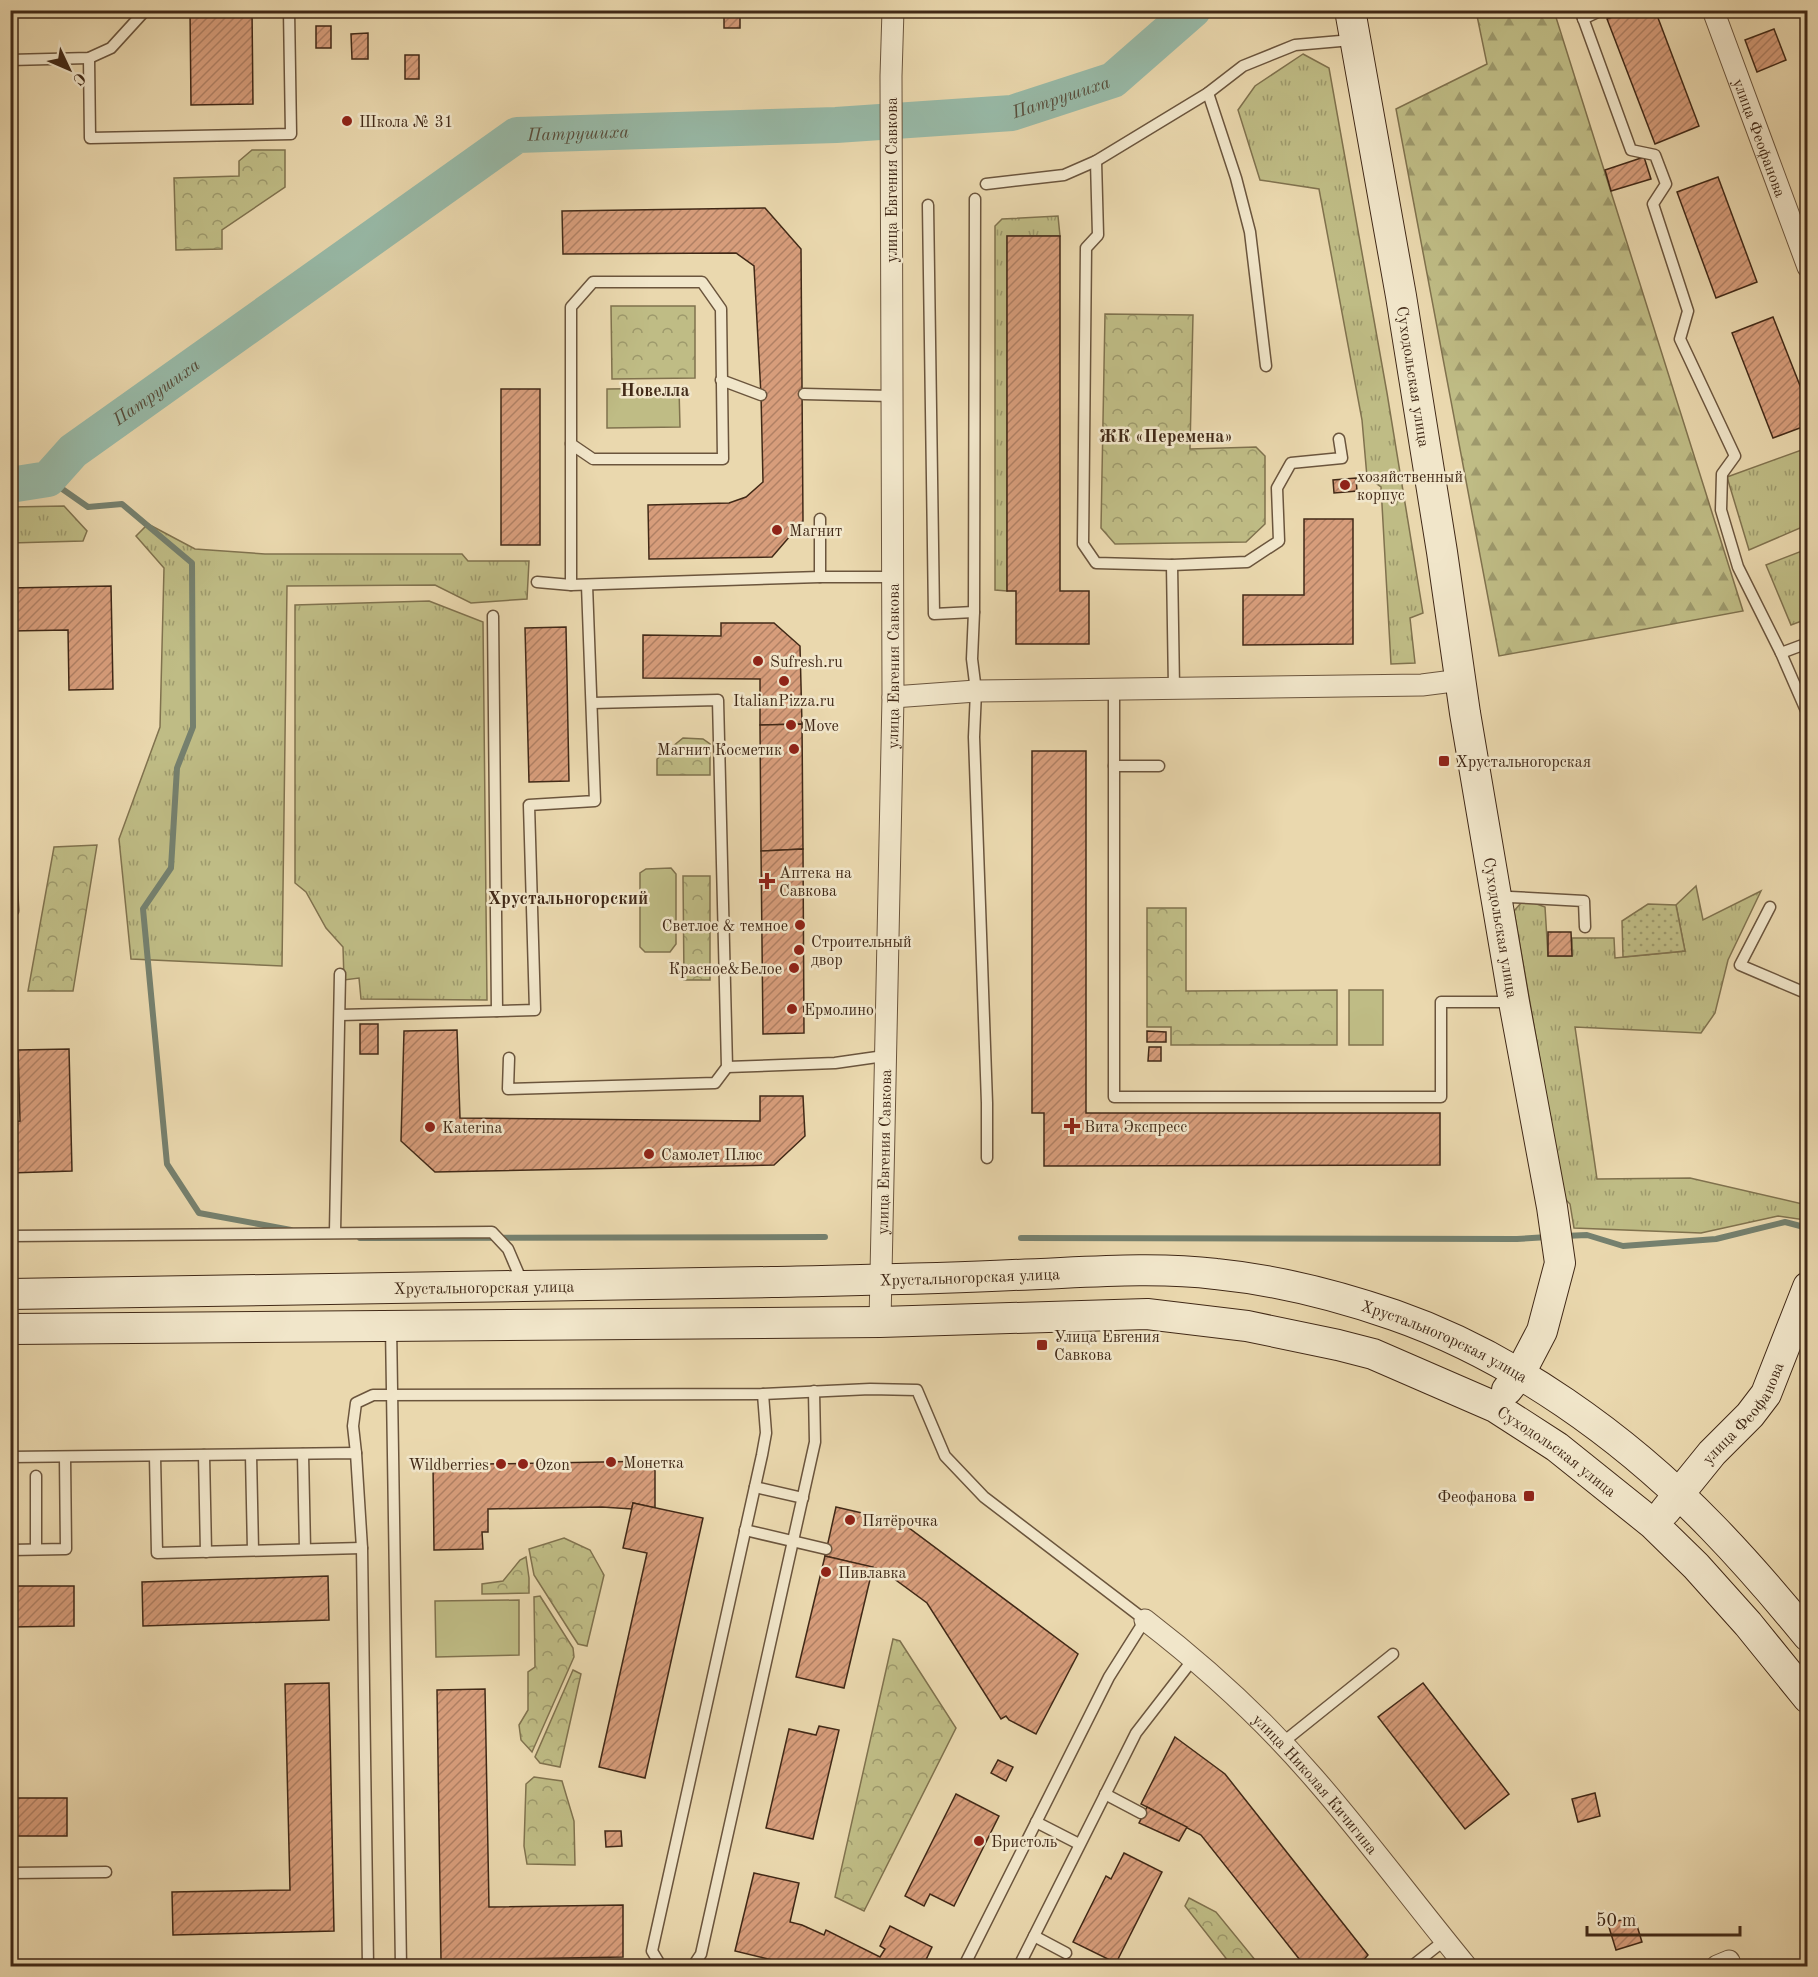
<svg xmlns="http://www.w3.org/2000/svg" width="1818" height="1977" font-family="'Old Standard TT',serif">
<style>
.grass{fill:url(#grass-tufts);stroke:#80724e;stroke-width:1.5}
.forest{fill:url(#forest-firs);stroke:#80724e;stroke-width:1.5}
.park{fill:url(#park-crowns);stroke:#80724e;stroke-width:1.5}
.garden{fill:url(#garden-dots);stroke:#80724e;stroke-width:1.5}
.pitch{fill:#bfbc85;stroke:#80724e;stroke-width:1.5}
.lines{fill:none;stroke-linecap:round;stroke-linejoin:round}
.stream{stroke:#75806e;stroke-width:6}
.river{stroke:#98baa8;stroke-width:36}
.building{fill:url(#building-hatch);stroke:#412917;stroke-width:1.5}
.lane-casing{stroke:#6b553d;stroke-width:13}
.street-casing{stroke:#6b553d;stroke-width:23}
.secondary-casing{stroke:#412917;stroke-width:32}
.lane{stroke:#f1e6ca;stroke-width:10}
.street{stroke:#f1e6ca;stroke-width:21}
.secondary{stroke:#f1e6ca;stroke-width:30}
.poi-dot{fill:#8f2418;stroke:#f1e6ca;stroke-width:2}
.labels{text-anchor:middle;stroke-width:5;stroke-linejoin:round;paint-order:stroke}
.poi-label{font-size:16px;fill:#412917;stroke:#f1e6ca;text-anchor:start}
.street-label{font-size:16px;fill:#412917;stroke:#f1e6ca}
.water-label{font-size:18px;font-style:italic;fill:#574d3b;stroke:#f1e6ca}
.neighbourhood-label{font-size:18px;font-weight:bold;fill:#412917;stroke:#f1e6ca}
</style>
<defs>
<pattern id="grass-tufts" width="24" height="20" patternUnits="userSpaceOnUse" patternTransform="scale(1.5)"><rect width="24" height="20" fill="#bfbc85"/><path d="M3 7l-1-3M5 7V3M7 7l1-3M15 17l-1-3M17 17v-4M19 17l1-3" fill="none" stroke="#9d996c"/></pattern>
<pattern id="forest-firs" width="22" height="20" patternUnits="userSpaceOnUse" patternTransform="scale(1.5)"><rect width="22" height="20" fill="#bfbc85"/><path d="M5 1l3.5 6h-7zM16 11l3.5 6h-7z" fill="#9d996c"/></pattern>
<pattern id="park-crowns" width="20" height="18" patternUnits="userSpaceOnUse" patternTransform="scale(1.5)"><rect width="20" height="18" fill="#bfbc85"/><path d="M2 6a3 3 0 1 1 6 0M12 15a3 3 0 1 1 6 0" fill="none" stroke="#9d996c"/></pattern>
<pattern id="garden-dots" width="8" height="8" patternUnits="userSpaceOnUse" patternTransform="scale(1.5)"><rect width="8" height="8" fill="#bfbc85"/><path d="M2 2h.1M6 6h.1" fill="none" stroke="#9d996c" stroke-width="1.8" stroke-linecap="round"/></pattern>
<pattern id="building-hatch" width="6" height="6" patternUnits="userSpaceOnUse" patternTransform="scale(1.5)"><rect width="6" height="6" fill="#d79d7b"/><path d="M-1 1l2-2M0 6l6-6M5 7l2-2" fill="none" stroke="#b08064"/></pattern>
</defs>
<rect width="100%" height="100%" fill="#ead8ae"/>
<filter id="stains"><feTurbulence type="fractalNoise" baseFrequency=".00333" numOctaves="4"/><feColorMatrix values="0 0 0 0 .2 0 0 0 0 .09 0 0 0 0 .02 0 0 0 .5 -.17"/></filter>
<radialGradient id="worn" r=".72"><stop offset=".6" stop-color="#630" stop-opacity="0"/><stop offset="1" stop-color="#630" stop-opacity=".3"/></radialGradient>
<g class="grass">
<polygon points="1303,54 1329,68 1387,393 1423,613 1410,618 1415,663 1391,664 1381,487 1367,477 1362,420 1319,189 1260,180 1238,110 1255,86"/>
<polygon points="1058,216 1060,236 1007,236 1007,591 995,590 995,226 1002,219"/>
<polygon points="1807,448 1807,525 1749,550 1727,477"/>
<polygon points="64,506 87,531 83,541 11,543 11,507"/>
<polygon points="148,524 195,549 265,554 462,554 468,561 529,561 527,599 471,603 435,585 287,586 282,966 131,959 119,839 160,727 164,568 136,536"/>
<polygon points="1807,549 1807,619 1791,625 1766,565"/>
<polygon points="429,601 483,622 487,1000 361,999 359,978 344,980 343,947 326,928 306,892 295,883 295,605"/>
<polygon points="1696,886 1703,920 1761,891 1728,960 1715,1013 1701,1033 1575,1027 1597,1179 1690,1178 1807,1205 1805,1220 1778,1216 1701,1233 1574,1228 1570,1204 1564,1198 1514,911 1521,903 1534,903 1545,907 1548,956 1572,956 1572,938 1614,938 1615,958 1685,951 1676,905"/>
</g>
<polygon class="forest" points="1476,11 1554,11 1743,611 1499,656 1396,109 1487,64"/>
<g class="park">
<polygon points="252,150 285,150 285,187 222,230 222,249 176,250 174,178 239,176 239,161"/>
<polygon points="611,306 695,306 695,378 612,379"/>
<polygon points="1105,314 1193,315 1190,449 1256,447 1265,456 1265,524 1246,542 1115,544 1101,528"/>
<polygon points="683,738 703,739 710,744 710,775 657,775 657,759"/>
<polygon points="97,845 73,991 28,991 54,847"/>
<polygon points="683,876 710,876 710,980 684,980"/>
<polygon points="1147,908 1186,908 1186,991 1337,990 1337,1045 1171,1045 1171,1027 1147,1027"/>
<polygon points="564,1538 590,1550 604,1575 587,1646 578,1644 534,1575 529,1549"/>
<polygon points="526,1557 529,1578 529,1593 482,1594 482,1584 503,1581 520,1560"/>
<polygon points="540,1596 573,1648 574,1657 532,1752 521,1740 519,1725 528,1710 528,1672 535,1667 534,1597"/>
<polygon points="893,1639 900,1641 956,1728 864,1911 835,1897"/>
<polygon points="573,1670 581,1674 560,1767 540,1763 535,1757"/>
<polygon points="534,1777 562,1781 574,1821 575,1865 527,1864 524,1846 526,1784"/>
<polygon points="1189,1898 1216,1912 1256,1961 1249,1966 1232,1966 1185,1906"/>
</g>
<polygon class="garden" points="1648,904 1676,905 1685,951 1623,957 1622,921"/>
<g class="pitch">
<polygon points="679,388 680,427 607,428 607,389"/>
<polygon points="671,868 676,874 676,944 670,952 645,952 640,947 640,873 646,869"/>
<rect x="1349" y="990" width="34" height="55"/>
<polygon points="519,1600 519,1655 436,1657 435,1601"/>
</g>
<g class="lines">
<g class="stream">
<polyline points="48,479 88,507 122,504 192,563 193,727 177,768 171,868 143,909 167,1164 199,1213 291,1230"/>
<polyline points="1564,1236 1587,1235 1623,1246 1716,1239 1785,1222 1808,1228"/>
<polyline points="360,1238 825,1237"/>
<polyline points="1021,1238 1517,1239 1548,1237"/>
</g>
<path class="river" id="s1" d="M10,485L48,479L73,451L517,135L836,125L1012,113L1113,80L1193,10"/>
</g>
<g class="building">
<polygon points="190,10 252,10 253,104 191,105"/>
<polygon points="1629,10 1655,10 1699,126 1655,144 1607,19"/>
<rect x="724" y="13" width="16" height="15"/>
<rect x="316" y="26" width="15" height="22"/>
<polygon points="1774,29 1786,60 1757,72 1745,40"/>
<polygon points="368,33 368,59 352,59 351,34"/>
<rect x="405" y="55" width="14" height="24"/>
<polygon points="1644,157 1651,179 1611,191 1605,170"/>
<polygon points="1718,177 1757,282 1716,298 1677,192"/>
<polygon points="765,208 801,249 803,521 772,557 649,559 648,505 729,503 746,497 763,482 761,395 754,266 736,253 563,254 562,211"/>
<polygon points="1007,236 1060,236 1060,591 1089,591 1089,644 1016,644 1016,591 1007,591"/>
<polygon points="1773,317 1808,406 1808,425 1773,438 1732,333"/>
<rect x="501" y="389" width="39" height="156"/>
<polygon points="1356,478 1357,491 1334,493 1333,480"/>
<polygon points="1304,519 1353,519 1353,644 1243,645 1243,595 1304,595"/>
<polygon points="111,586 113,689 69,690 68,630 10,631 10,588"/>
<polygon points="721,623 774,623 800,646 802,724 760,725 760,679 643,678 643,635 721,636"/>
<polygon points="566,627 569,781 529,782 525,628"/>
<polygon points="802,724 803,849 761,851 760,725"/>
<polygon points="1032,751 1086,751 1086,1113 1440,1113 1440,1165 1044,1166 1044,1113 1032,1113"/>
<polygon points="803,849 804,1033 763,1034 761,851"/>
<polygon points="1548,932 1571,932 1572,956 1548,956"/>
<rect x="360" y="1024" width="18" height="30"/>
<polygon points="457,1030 460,1118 760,1121 760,1096 803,1096 805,1136 774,1165 435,1172 401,1141 404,1031"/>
<polygon points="1147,1031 1166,1032 1166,1042 1147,1042"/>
<polygon points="1149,1047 1161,1047 1161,1061 1148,1061"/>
<polygon points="69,1049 72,1171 10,1173 10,1122 20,1121 18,1050"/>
<polygon points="655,1461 655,1508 633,1503 632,1509 602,1507 488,1509 488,1532 482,1532 483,1549 434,1550 433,1465"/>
<polygon points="633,1503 703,1518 645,1778 599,1767 647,1553 623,1548"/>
<polygon points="836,1507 901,1522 1078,1654 1036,1734 1009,1720 1006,1716 1001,1719 927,1603 882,1570 825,1556"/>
<polygon points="825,1556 873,1567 844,1688 796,1677"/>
<polygon points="328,1576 329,1620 143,1626 142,1582"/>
<polygon points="10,1586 74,1586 74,1626 10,1627"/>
<polygon points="329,1683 334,1931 173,1935 172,1892 290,1890 285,1684"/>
<polygon points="1423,1683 1509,1794 1465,1829 1378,1717"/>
<polygon points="485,1689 489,1907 623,1905 623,1957 441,1960 437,1690"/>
<polygon points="819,1726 839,1730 813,1839 766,1828 789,1729 816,1735"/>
<polygon points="1175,1737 1225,1774 1368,1955 1358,1966 1293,1966 1300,1960 1201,1835 1141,1804"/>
<polygon points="998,1760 1013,1767 1006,1781 991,1773"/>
<polygon points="1595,1793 1600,1816 1578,1822 1572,1799"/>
<polygon points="956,1794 999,1816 954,1906 930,1894 924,1906 905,1896"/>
<rect x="10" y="1798" width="57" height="38"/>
<polygon points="1147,1807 1187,1827 1179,1841 1139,1823"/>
<polygon points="605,1831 621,1831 622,1846 606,1847"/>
<polygon points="1124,1853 1162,1872 1116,1963 1073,1942 1106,1876 1111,1879"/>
<polygon points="754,1873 799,1883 790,1922 802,1925 824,1935 826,1930 880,1957 885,1949 880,1946 890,1926 932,1947 923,1966 791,1966 781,1962 735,1951"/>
<polygon points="1634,1916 1642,1942 1616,1950 1608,1924"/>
</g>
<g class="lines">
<g class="lane-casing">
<g id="lane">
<polyline points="1580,10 1631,150 1655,155 1666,184 1653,204 1688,311 1680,339 1735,456 1722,474 1721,510 1738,567 1781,653 1808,715"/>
<polyline points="1583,19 1602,10"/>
<polyline points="89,58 90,138 291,134 289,10"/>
<polyline points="10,60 89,58 111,48 142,14 142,10"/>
<polyline points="1208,93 1236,178 1250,232 1266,366"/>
<polyline points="1096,161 1098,235 1086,248 1083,544 1096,563 1172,565 1247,562 1279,541 1277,488 1291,463 1342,458 1339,439"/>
<polyline points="986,184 1064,175 1096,161 1208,93 1243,66 1295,45 1352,40"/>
<polyline points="975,199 974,612 972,659 976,691 974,737 987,1103 987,1158"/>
<polyline points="928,205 934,614 974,612"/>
<polygon points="593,282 702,282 721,309 723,459 593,459 571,444 571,307"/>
<polyline points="721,380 761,395"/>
<polyline points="804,394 891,396"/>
<polyline points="1172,565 1174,688"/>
<polyline points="820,577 820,519"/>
<polyline points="537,582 571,585 820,577 891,577"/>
<polyline points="571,585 571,444"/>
<polyline points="493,616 497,1011"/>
<polyline points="1781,653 1808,643"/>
<polyline points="1114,688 1114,1097 1441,1097 1441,1002 1513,1002"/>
<polyline points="1114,766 1159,766"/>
<polyline points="10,849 13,911 10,911"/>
<polyline points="1498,899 1510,897 1584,901 1585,927"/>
<polyline points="1770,907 1740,965 1808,994"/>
<polyline points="340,1015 535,1010 529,805 595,801 587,585"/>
<polyline points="509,1058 508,1089 715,1083 727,1067 718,700 592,703"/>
<polyline points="727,1067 835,1063 884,1056"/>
<polyline points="335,1232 340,974"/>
<polyline points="10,1236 492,1232 508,1249 523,1284"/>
<polyline points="391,1326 401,1966"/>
<polyline points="356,1453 353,1426 356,1403 373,1395 763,1394 870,1389 917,1390 945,1456 984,1497 1145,1620 1109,1677 964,1966"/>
<polyline points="303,1454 305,1549"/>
<polyline points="204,1455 206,1552"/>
<polyline points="251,1455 253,1550"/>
<polyline points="155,1456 157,1553 362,1548"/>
<polyline points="10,1457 356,1453 362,1548 368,1966"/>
<polyline points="36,1476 36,1549"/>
<polyline points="755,1487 803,1498"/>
<polyline points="745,1530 826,1549"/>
<polyline points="10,1550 66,1549 65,1457"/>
<polyline points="1282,1743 1393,1654"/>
<polyline points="1105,1794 1141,1813"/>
<polyline points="1036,1822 1079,1844"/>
<polyline points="10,1873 106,1872"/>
<polyline points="1034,1936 1066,1953"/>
<polyline points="661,1966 652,1951 762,1455 766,1433 763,1394"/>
<polyline points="693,1966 701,1954 815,1442 814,1391"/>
<polyline points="1019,1966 1136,1733 1194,1658"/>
<polyline points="1412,1966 1445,1940"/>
</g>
</g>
<g class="street-casing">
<g id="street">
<path id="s2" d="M1713,10L1808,267"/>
<polyline points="893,697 976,691 1422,685 1461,680"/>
<path id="s3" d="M880,1322L893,697L891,76L893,10"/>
<path id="s4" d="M1145,1620C1206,1667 1264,1720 1314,1778C1367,1839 1415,1904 1466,1966"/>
<polyline points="1717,1966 1729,1961"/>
</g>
</g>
<g class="secondary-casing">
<g id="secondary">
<path id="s5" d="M1350,10L1401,296L1442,552L1465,713L1514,1002L1552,1207L1560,1263L1542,1331L1519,1375L1507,1390"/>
<path id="s6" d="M10,1294C264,1288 518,1288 772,1282C853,1280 933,1279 1013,1275C1078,1273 1151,1266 1216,1274C1276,1280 1336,1295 1394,1315C1512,1356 1625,1437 1712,1527C1746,1562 1777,1598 1808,1636"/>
<path id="s7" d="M10,1329L880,1322L1147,1314L1247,1326L1338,1345L1373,1354L1495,1407L1557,1447L1653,1524L1696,1566L1748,1624L1808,1698"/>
<path id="s8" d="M1665,1511L1712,1453L1750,1415L1766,1394L1808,1287"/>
</g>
</g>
<use href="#lane" class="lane"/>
<use href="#street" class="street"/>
<use href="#secondary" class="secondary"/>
</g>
<g class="poi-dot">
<circle cx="347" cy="121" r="6"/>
<circle cx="1345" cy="485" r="6"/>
<circle cx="777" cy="530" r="6"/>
<circle cx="758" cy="661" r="6"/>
<circle cx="784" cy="681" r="6"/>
<circle cx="791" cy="725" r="6"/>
<circle cx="794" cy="749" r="6"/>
<rect x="1438" y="755" width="12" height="12" rx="3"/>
<path d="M764 872h6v6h6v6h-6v6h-6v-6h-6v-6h6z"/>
<circle cx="800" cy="925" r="6"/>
<circle cx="799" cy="950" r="6"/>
<circle cx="794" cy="968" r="6"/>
<circle cx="792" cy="1009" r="6"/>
<path d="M1069 1117h6v6h6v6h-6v6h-6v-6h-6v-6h6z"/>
<circle cx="430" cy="1127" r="6"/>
<circle cx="649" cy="1154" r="6"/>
<rect x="1036" y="1339" width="12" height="12" rx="3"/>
<circle cx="611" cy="1462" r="6"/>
<circle cx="501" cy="1464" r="6"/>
<circle cx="523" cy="1464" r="6"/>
<rect x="1523" y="1490" width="12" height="12" rx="3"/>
<circle cx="850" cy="1520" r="6"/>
<circle cx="826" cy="1572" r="6"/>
<circle cx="979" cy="1841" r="6"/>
</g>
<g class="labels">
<g class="poi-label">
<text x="359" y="127">Школа № 31</text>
<text x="1357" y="482">хозяйственный<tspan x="1357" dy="18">корпус</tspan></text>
<text x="789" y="536">Магнит</text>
<text x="770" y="667">Sufresh.ru</text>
<text x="784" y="706" text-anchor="middle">ItalianPizza.ru</text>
<text x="803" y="731">Move</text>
<text x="782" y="755" text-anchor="end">Магнит Косметик</text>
<text x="1456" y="767">Хрустальногорская</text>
<text x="779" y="878">Аптека на<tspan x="779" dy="18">Савкова</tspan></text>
<text x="788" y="931" text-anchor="end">Светлое &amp; темное</text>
<text x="811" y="947">Строительный<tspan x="811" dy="18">двор</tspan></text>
<text x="782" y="974" text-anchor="end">Красное&amp;Белое</text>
<text x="804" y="1015">Ермолино</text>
<text x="1084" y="1132">Вита Экспресс</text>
<text x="442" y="1133">Katerina</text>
<text x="661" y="1160">Самолет Плюс</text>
<text x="1054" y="1342">Улица Евгения<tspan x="1054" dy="18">Савкова</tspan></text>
<text x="623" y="1468">Монетка</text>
<text x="489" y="1470" text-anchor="end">Wildberries</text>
<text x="535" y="1470">Ozon</text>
<text x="1517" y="1502" text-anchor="end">Феофанова</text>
<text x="862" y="1526">Пятёрочка</text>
<text x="838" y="1578">Пивлавка</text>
<text x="991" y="1847">Бристоль</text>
</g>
<g class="street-label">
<text dy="6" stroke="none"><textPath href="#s2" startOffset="136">улица Феофанова</textPath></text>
<text transform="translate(891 180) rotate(-90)" y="6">улица Евгения Савкова</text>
<text dy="6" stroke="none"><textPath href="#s5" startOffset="372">Суходольская улица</textPath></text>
<text dy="6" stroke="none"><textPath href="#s3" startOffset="656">улица Евгения Савкова</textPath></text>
<text dy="6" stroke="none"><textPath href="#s5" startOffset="930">Суходольская улица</textPath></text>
<text dy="6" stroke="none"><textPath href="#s3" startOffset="170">улица Евгения Савкова</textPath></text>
<text dy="6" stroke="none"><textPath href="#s6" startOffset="960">Хрустальногорская улица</textPath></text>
<text dy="6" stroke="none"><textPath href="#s6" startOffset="474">Хрустальногорская улица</textPath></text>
<text dy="6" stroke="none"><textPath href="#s6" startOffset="1446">Хрустальногорская улица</textPath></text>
<text dy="6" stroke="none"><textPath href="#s8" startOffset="126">улица Феофанова</textPath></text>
<text dy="6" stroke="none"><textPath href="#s7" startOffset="1576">Суходольская улица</textPath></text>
<text dy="6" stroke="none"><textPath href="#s4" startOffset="237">улица Николая Кичигина</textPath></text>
</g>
<g class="water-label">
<text dy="6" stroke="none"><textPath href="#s1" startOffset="1168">Патрушиха</textPath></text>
<text dy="6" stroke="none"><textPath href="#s1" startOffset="682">Патрушиха</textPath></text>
<text dy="6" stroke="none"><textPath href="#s1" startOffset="178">Патрушиха</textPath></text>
</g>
<g class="neighbourhood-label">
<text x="655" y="396">Новелла</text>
<text x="1166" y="442">ЖК «Перемена»</text>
<text x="568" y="904">Хрустальногорский</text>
</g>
</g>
<rect width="1818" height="1977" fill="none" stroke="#ead8ae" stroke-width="36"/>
<rect x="12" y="12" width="1794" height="1953" fill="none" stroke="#412917" stroke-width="3"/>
<rect x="18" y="18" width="1782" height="1941" fill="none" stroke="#412917" stroke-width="1.5"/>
<g transform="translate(69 69) rotate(134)" stroke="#f1e6ca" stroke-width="4.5" paint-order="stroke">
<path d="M0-4.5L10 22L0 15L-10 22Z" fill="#412917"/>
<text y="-9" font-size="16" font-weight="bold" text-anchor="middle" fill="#412917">С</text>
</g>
<path d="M1587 1926v9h153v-9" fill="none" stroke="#412917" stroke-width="3"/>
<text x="1596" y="1926" font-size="18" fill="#412917" stroke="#f1e6ca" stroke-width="4.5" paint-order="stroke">50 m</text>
<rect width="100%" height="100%" filter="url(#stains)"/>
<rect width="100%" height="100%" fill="url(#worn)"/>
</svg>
